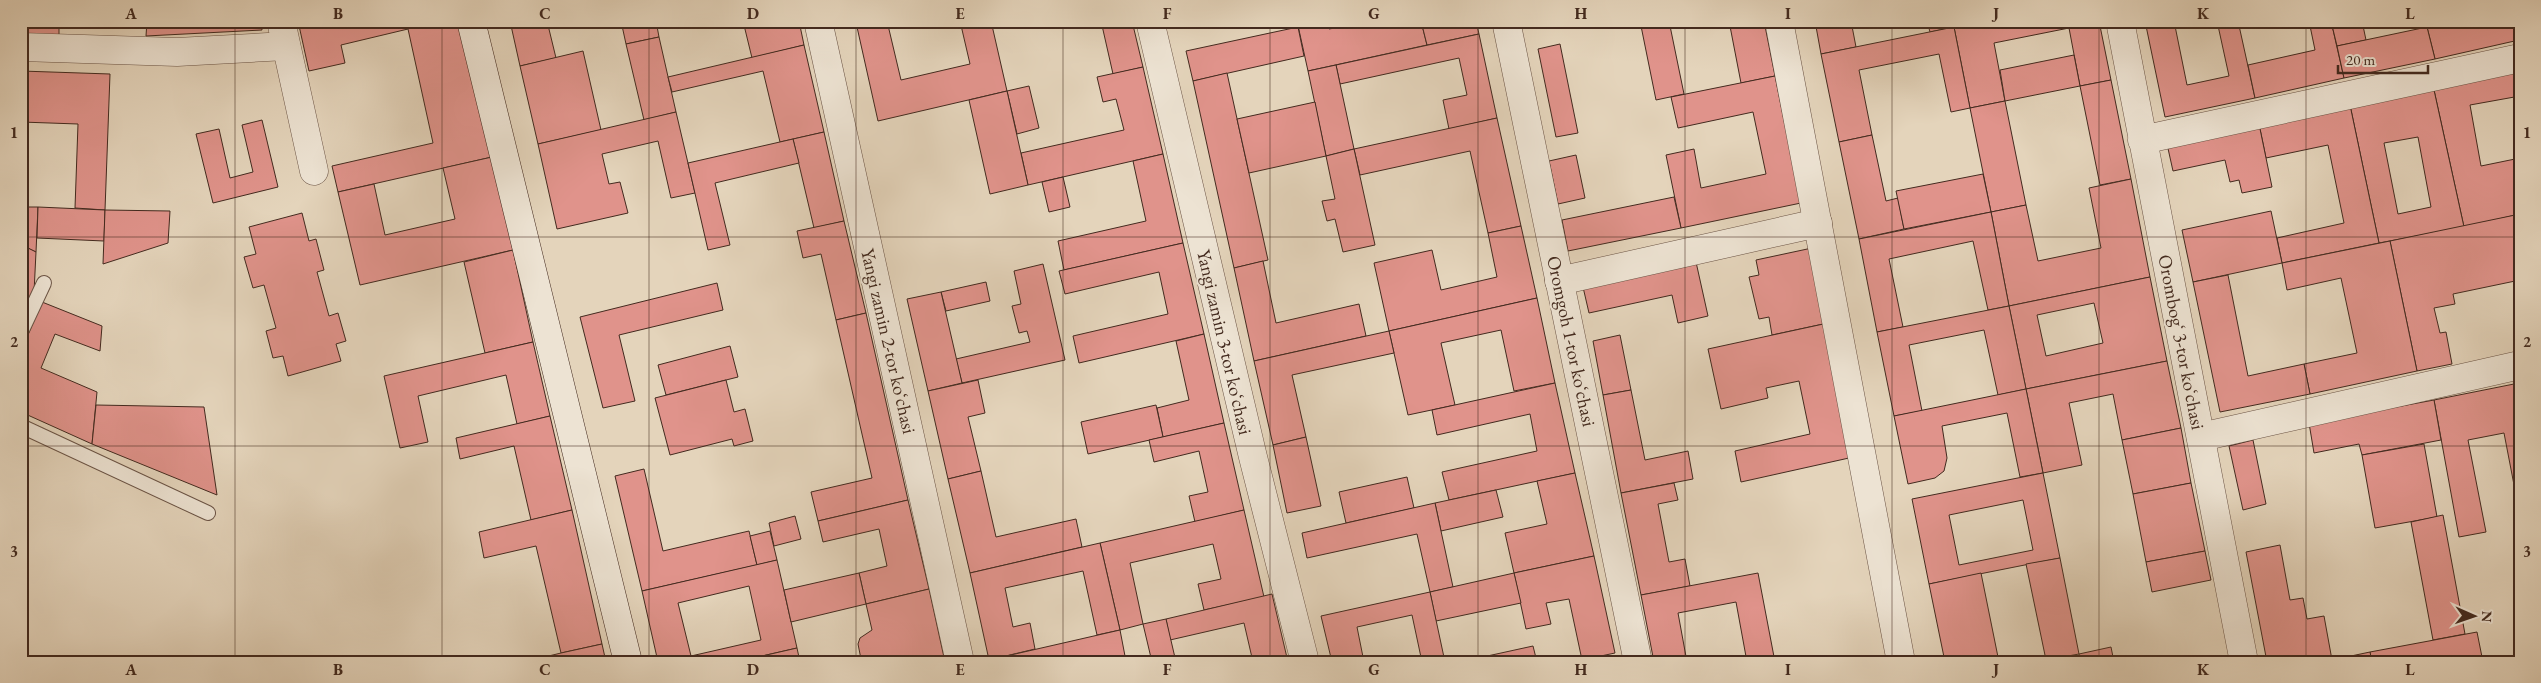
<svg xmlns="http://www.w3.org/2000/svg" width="2541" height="683" font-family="'EB Garamond',serif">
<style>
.building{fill:#e0938b;stroke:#432a1f;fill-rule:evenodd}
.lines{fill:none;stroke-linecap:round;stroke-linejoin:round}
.lane-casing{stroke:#6b5446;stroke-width:16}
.street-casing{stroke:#6b5446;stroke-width:29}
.secondary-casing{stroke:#432a1f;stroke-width:29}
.lane{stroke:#ede3d3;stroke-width:14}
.street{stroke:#ede3d3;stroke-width:28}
.secondary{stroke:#ede3d3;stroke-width:28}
.grid{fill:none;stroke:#432a1f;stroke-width:1;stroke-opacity:0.55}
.labels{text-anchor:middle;stroke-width:4;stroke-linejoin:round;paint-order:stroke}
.street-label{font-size:19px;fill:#432a1f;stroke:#ede3d3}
.neatline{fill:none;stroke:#432a1f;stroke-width:2}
.grid-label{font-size:16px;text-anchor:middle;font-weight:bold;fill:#432a1f}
</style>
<rect width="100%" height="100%" fill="#e4d4bb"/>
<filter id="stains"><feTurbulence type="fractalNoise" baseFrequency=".004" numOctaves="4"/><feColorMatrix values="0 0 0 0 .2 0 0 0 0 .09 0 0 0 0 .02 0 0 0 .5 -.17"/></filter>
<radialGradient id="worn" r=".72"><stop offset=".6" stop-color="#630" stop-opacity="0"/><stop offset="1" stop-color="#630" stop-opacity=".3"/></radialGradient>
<g class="building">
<rect x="21" y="21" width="38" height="16"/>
<polygon points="147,21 261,21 262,30 146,36"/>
<polygon points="298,21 461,21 492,157 338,192 332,166 433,143 408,29 341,45 345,63 309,71"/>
<polygon points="510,21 547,21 556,58 520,66"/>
<polygon points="621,21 656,21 659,37 626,44"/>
<polygon points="743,21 799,21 804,45 752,58"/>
<polygon points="855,21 884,21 857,27"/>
<polygon points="887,21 901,80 970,64 960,21 991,21 1007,91 878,121 857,27"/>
<polygon points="1022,21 1053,21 1023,28"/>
<polygon points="1101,21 1132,21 1143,67 1113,74"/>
<polygon points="1297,21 1328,21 1329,29 1346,26 1345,21 1421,21 1427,45 1308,71"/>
<polygon points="1421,21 1476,21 1479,34 1427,45"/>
<polygon points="1640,21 1669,21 1684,94 1656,100"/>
<polygon points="1729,21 1764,21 1775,76 1741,83"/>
<polygon points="1815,21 1851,21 1856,47 1821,54"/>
<polygon points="1927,21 1953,21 1954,27 1930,32"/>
<polygon points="1984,21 2099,21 2111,80 2080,86 2069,28 1994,43 2005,101 1970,108 1954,27"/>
<polygon points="2145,21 2174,21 2187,85 2229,76 2217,21 2238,21 2255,98 2165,117"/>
<polygon points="2309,21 2331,21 2344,78 2255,98 2248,65 2315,50"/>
<polygon points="2331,21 2362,21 2366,40 2337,46"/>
<polygon points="2452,21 2515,21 2519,40 2435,59 2427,27"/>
<polygon points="1298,27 1304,56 1193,81 1186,51"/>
<polygon points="1954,27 1970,108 1951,112 1939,54 1859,70 1872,135 1839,142 1821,54"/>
<polygon points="2427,27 2435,59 2344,78 2337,46"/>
<polygon points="1479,34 1497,118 1449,129 1443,100 1467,95 1459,58 1340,84 1336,65"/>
<polygon points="659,37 676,112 644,120 626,44"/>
<polygon points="1560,44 1578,133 1556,137 1538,49"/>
<polygon points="804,45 824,132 780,142 763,71 672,92 668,77"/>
<polygon points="583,51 601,130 538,144 520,66"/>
<polygon points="2074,55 2080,86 2005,101 2000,70"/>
<polygon points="1336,65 1354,149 1326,156 1308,71"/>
<polygon points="1143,67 1163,154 1028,185 1021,153 1124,130 1116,99 1103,102 1097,77"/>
<polygon points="21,71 110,74 105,210 75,208 78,124 21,122"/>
<polygon points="2520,71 2520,96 2470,105 2481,166 2520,158 2520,214 2464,227 2434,90"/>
<polygon points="1227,73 1268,260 1234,268 1193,81"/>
<polygon points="1775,76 1801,203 1681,228 1666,155 1694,149 1701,188 1766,174 1753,112 1678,128 1671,97"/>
<polygon points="2111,80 2131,179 2100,185 2080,86"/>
<polygon points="1029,86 1039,128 1017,134 1007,91"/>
<path d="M2434,90L2464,227L2379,243L2350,105ZM2418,137L2431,207L2398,214L2384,143Z"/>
<polygon points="1007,91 1028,185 990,194 969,100"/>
<polygon points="2005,101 2026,205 1991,212 1970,108"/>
<polygon points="1315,102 1326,156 1249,173 1237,119"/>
<polygon points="2350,105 2379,243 2282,263 2277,238 2344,223 2328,145 2266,158 2259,124"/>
<polygon points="676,112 695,193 671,198 658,141 602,154 609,184 620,182 628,213 557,229 538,144"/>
<polygon points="1497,118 1521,226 1488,233 1470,151 1360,175 1354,149"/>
<polygon points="262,120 278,187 213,203 196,134 219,129 230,178 253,172 242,125"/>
<polygon points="2259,124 2272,187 2242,193 2239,180 2230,182 2225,160 2173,171 2167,144"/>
<polygon points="824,132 844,221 814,228 793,139"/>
<polygon points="1872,135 1886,201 1898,198 1904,229 1859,239 1839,142"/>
<polygon points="793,139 799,163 715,183 730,245 708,250 688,163"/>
<polygon points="1354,149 1375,245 1343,252 1335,219 1327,221 1322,201 1335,199 1326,156"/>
<polygon points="1163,154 1183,243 1064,270 1058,241 1146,221 1133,161"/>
<polygon points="1576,155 1585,198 1558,204 1549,161"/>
<polygon points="492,157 513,250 360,285 338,192 374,184 385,235 455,219 443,168"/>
<polygon points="1983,174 1991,212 1904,229 1896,191"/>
<polygon points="1063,177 1070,207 1049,212 1042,182"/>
<polygon points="2131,179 2150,277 2009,306 1991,212 2026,205 2038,261 2101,248 2089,188"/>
<polygon points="1674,197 1681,228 1568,251 1562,220"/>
<polygon points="21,207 38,207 36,252 21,245"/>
<polygon points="38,207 105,210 104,241 37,238"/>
<polygon points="105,210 170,211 168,243 103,264"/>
<polygon points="2271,211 2282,263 2193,282 2182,230"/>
<polygon points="1991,212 2009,306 1988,310 1973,241 1889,259 1903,327 1877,332 1859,239"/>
<polygon points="302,213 309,241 316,239 324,270 317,272 329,316 338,313 346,341 336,344 341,361 288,376 283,356 273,358 266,331 276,328 264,285 253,288 244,257 256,254 249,227"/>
<polygon points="2520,214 2520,280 2453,294 2455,304 2434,308 2440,333 2446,332 2452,364 2417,371 2390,241"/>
<polygon points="844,221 866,313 836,320 821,254 803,258 797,231"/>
<polygon points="1521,226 1537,298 1389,331 1374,263 1432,250 1441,290 1497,277 1488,233"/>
<polygon points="2390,241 2417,371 2310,394 2304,364 2357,353 2341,278 2287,290 2282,263"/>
<polygon points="1183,243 1204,334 1079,363 1073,336 1168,314 1159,272 1065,294 1059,271"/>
<polygon points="26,247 36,252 34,293 21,320 21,257"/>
<polygon points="1812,248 1828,323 1772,335 1769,317 1759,319 1749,277 1759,275 1756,260"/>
<polygon points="513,250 533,342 485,353 464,262"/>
<polygon points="1263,261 1276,323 1359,304 1366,336 1254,361 1234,268"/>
<polygon points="1696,262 1708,316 1678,323 1672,295 1589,313 1583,287"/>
<polygon points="1043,264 1065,360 962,383 956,359 1030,342 1027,331 1019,333 1012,306 1021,304 1014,271"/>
<polygon points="2228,275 2248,376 2304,364 2310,394 2220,412 2193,282"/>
<path d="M2150,277L2167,361L2026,389L2009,306ZM2094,303L2103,343L2046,356L2037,315Z"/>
<polygon points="986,282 990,301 946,311 941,292"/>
<polygon points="717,283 723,310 619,335 635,401 603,408 580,317"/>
<polygon points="941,292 962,383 928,391 907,299"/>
<polygon points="1537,298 1555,383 1514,391 1501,330 1441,343 1455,405 1408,415 1389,331"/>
<polygon points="42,302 102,326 100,351 55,334 41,368 97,392 92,444 21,412 21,351"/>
<polygon points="2009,306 2026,389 1998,395 1984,330 1909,345 1922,411 1894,416 1877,332"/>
<polygon points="866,313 908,500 818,521 811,492 872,478 836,320"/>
<polygon points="1828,323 1858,456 1741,482 1735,451 1810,434 1799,381 1766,388 1768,398 1721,409 1708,349"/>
<polygon points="1389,331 1394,353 1292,375 1306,437 1273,445 1254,361"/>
<polygon points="1204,334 1224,423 1163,437 1157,408 1189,400 1176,341"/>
<polygon points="1620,335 1631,390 1603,395 1593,341"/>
<polygon points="533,342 550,416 517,424 506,375 418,396 428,442 400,448 384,376"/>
<polygon points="730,346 738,377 666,395 658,365"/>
<polygon points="2167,361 2181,428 2122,440 2113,394 2069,403 2082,465 2043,473 2026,389"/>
<polygon points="726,380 734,412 745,409 753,441 734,446 732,439 670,455 655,398"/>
<polygon points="978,380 985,413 968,417 981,471 948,479 928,391"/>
<polygon points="1555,383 1575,473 1449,500 1442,472 1537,451 1530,414 1437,435 1432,410"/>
<polygon points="2519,383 2520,516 2504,433 2468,440 2486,532 2459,537 2434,400"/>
<polygon points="2026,389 2043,473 2020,477 2007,413 1942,426 1947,458 1944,471 1935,478 1908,484 1894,416"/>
<polygon points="1631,390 1645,460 1688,451 1693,479 1621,493 1603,395"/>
<polygon points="2434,400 2441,440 2362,455 2359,444 2314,453 2309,423"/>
<polygon points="96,405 204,407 217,495 92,444"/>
<polygon points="1156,405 1163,437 1088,454 1081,422"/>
<polygon points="550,416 572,510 531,520 514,446 460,459 456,438"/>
<polygon points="1224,423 1244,510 1195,522 1189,496 1208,492 1199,451 1154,462 1149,440"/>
<polygon points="2181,428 2191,483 2133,494 2122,440"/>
<polygon points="1306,437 1321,506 1287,513 1273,445"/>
<polygon points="2253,440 2266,504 2243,510 2229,446"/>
<polygon points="2424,444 2437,517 2375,528 2362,455"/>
<polygon points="644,469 663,551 749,531 757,565 642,591 615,476"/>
<polygon points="981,471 996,537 1076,519 1082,547 970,573 948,479"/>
<polygon points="1575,473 1594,556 1514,573 1505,533 1547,524 1537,481"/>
<path d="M2043,473L2060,558L1929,584L1912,499ZM2023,500L2033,550L1959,565L1949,515Z"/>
<polygon points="1407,477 1414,508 1346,523 1339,492"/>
<polygon points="1674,483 1678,500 1658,504 1669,562 1685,559 1690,586 1641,595 1621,493"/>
<polygon points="2191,483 2205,551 2146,562 2133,494"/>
<polygon points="1496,490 1503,517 1441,531 1435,503"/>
<polygon points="908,500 929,589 866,604 859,573 887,566 879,529 823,542 818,521"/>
<polygon points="1435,503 1453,587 1430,592 1417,534 1307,558 1302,533"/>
<polygon points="572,510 602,644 561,653 536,546 484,558 479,532"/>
<polygon points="1244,510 1264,597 1204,610 1198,584 1221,579 1213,544 1130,563 1143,624 1120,630 1100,543"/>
<polygon points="2443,515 2465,634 2433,640 2411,522"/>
<polygon points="795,516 801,539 774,546 769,523"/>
<polygon points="770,531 777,560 757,565 750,536"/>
<polygon points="1100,543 1120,630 1097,635 1083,571 1005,588 1013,627 1030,623 1035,649 989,660 970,573"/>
<polygon points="2280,545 2290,600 2303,598 2307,619 2324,616 2332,660 2267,662 2246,552"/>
<polygon points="2205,551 2211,580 2152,592 2146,562"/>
<polygon points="1594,556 1615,653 1582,660 1569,599 1546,603 1551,624 1526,629 1514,573"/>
<polygon points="2060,558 2079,654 2046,660 2026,564"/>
<path d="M777,560L797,648L736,662H658L642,591ZM749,586L761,640L691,656L678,603Z"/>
<polygon points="859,573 866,604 791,622 784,590"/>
<polygon points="1514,573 1521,603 1436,621 1430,592"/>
<polygon points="1758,573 1775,662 1747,662 1736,602 1678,613 1687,662 1654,662 1641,595"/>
<polygon points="1981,573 1999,662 1945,662 1929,584"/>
<polygon points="929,589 945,662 864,662 861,659 858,644 860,638 872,630 866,604"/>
<polygon points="1430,592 1445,662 1422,662 1412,615 1357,627 1364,662 1332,662 1321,616"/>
<polygon points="1272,594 1288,662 1253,662 1244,623 1170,640 1166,619"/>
<polygon points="1166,619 1176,662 1152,662 1143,624"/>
<polygon points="1120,630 1125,656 1099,662 1082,662 1081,657 1059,662 990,662 989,660"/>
<polygon points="2477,632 2483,662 2372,662 2370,652"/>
<polygon points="602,644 606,662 524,662 561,653"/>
<polygon points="1533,646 1537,662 1469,662 1469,660"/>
<polygon points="2111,647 2114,662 2081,662 2079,654"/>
<polygon points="797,648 800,662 736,662"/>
<polygon points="2370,652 2372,662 2321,662 2332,660"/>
</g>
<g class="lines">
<g class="lane-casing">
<g id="lane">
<polyline points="21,332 44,283"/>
<polyline points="21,426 208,513"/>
</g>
</g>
<g class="street-casing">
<g id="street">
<polyline points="281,21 314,171"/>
<polyline points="818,21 960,662"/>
<polyline points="1150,21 1253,457 1305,662"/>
<polyline points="1506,21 1638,662"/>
<polyline points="1779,21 1901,662"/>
<polyline points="2120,21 2244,662"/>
<polyline points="21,47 177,52 286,46"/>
<polyline points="2142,140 2520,58"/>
<polyline points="1559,281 1818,223"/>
<polyline points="2201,437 2520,365"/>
</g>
</g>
<g class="secondary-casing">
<polyline id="secondary" points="471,21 628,662"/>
</g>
<use href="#lane" class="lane"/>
<use href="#street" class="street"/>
<use href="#secondary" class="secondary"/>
</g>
<path class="grid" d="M235,21V662M442,21V662M649,21V662M856,21V662M1063,21V662M1270,21V662M1478,21V662M1685,21V662M1892,21V662M2099,21V662M2306,21V662M21,237H2520M21,446H2520"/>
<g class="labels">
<g class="street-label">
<text transform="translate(889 341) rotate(77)" y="7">Yangi zamin 2-tor koʻchasi</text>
<text transform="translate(1572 341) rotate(78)" y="7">Oromgoh 1-tor koʻchasi</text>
<text transform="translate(1225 342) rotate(77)" y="7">Yangi zamin 3-tor koʻchasi</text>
<text transform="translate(2182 342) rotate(79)" y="7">Orombogʻ 3-tor koʻchasi</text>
</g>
</g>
<rect width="2541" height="683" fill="none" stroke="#e4d4bb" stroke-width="55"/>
<g transform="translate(2474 616) rotate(92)" stroke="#ede3d3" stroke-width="4" paint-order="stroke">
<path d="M0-4L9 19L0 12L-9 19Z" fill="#432a1f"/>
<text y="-8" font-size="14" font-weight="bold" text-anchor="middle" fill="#432a1f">N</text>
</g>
<path d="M2338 65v8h90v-8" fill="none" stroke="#432a1f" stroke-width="2.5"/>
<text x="2346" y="65" font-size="15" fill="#432a1f" stroke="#ede3d3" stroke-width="4" paint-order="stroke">20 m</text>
<rect x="28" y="28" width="2486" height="628" class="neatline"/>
<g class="grid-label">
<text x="131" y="19">A</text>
<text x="338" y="19">B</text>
<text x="545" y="19">C</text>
<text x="753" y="19">D</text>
<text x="960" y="19">E</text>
<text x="1167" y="19">F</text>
<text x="1374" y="19">G</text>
<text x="1581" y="19">H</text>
<text x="1788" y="19">I</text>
<text x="1996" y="19">J</text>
<text x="2203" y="19">K</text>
<text x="2410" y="19">L</text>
<text x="14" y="138">1</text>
<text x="2527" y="138">1</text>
<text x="14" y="347">2</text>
<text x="2527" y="347">2</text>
<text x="14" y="557">3</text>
<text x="2527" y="557">3</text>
<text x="131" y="675">A</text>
<text x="338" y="675">B</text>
<text x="545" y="675">C</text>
<text x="753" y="675">D</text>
<text x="960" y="675">E</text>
<text x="1167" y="675">F</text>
<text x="1374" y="675">G</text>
<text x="1581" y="675">H</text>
<text x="1788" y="675">I</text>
<text x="1996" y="675">J</text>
<text x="2203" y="675">K</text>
<text x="2410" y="675">L</text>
</g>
<rect width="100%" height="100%" filter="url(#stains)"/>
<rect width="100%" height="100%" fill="url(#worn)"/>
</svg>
